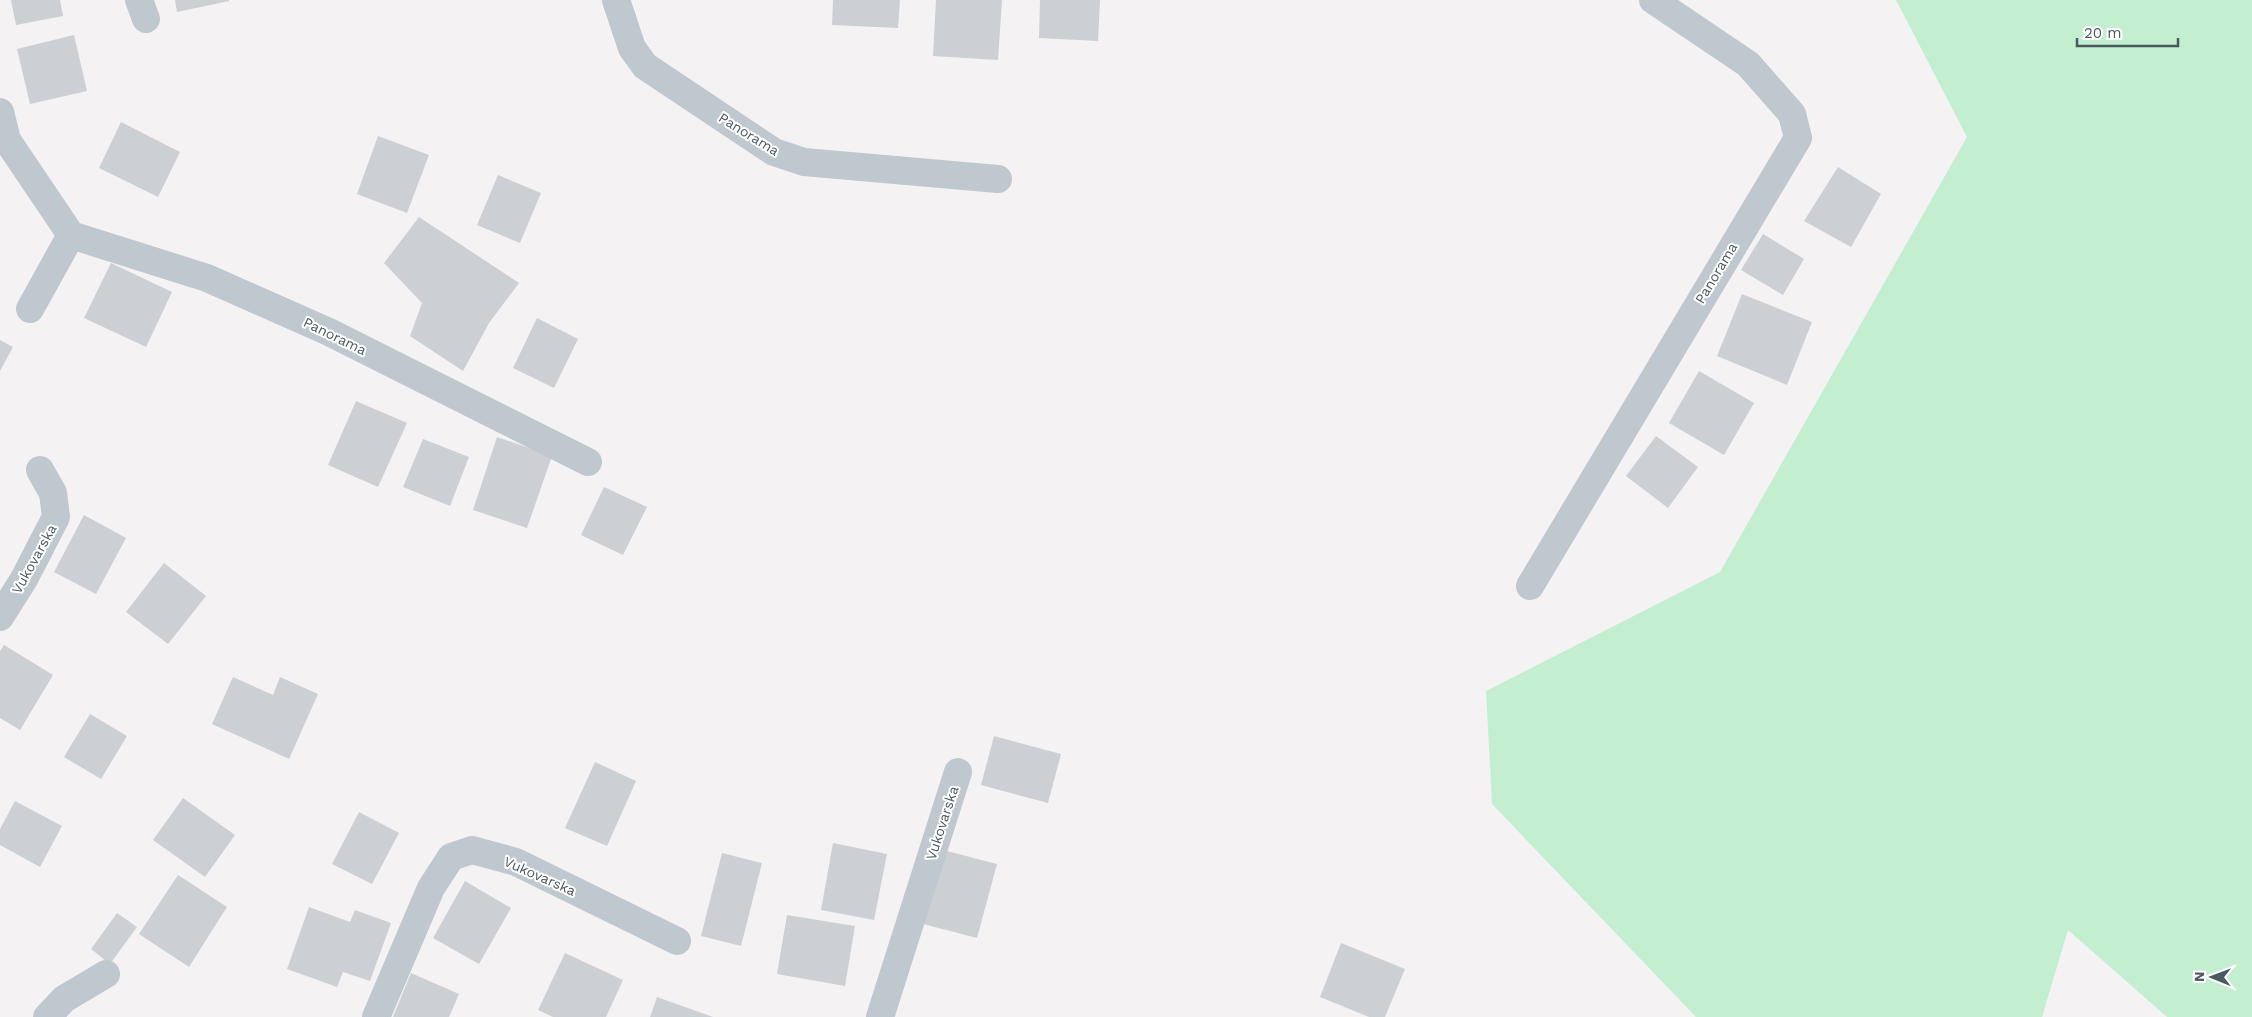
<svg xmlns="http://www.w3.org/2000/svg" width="2252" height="1017" font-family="'Work Sans',sans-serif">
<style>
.green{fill:#c3efd0}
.building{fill:#ccd0d4}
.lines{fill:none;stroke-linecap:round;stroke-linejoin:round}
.street{stroke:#bec8ce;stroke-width:28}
.labels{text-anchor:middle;stroke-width:4;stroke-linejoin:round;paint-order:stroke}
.street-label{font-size:14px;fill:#4a5860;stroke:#fff}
</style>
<rect width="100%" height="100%" fill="#f4f2f3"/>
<polygon class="green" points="1896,0 2252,0 2252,1017 2167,1017 2068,930 2042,1017 1696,1017 1492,804 1486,691 1720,572 1967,137"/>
<g class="building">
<polygon points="11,0 60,0 63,16 16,25"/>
<polygon points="175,0 229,0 229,1 177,12"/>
<polygon points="833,0 900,0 898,28 832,25"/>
<polygon points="936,0 1002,0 998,60 933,56"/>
<polygon points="1040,0 1100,0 1098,41 1039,38"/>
<polygon points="74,35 87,91 30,104 17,49"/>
<polygon points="121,122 180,152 158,197 99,168"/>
<polygon points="378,136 429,155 407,213 357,194"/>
<polygon points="1838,167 1881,194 1851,247 1804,221"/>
<polygon points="498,175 541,193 520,243 477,225"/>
<polygon points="419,217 519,283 489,323 463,371 410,336 422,303 384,263"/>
<polygon points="1763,234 1804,259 1783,295 1741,270"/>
<polygon points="111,263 172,292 146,347 84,318"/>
<polygon points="1742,294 1812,322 1787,385 1717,356"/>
<polygon points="537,318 578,339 554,388 513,368"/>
<polygon points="0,340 13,347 0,371"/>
<polygon points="1699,371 1754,403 1724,455 1669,423"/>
<polygon points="356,401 407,423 378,487 328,465"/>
<polygon points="1656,436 1698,467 1668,508 1626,476"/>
<polygon points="497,437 552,456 527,528 473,510"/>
<polygon points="423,439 469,457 450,506 403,487"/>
<polygon points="604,487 647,507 623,555 581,535"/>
<polygon points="84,515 126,538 96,594 54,572"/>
<polygon points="164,563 206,596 168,644 126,612"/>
<polygon points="4,645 53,675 20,730 0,718 0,651"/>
<polygon points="233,677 273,695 280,677 318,694 289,759 212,724"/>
<polygon points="90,714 127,736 101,779 64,757"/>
<polygon points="994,736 1061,754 1048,803 981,785"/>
<polygon points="595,762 636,781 607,846 565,828"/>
<polygon points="183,798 235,835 205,877 153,840"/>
<polygon points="15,801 62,826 40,867 0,845 0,829"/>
<polygon points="359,812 399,833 372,884 332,864"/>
<polygon points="833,843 887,854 874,920 821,910"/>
<polygon points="943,850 997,864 977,938 923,924"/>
<polygon points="722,853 762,863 741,946 701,936"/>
<polygon points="178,875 227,907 189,967 139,934"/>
<polygon points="465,881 511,908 479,964 433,938"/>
<polygon points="309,907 350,922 355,910 391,923 370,981 343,972 337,987 287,969"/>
<polygon points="117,913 137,927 110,964 91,949"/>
<polygon points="787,915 855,926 845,986 777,974"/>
<polygon points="1341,943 1405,969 1385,1017 1369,1017 1320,997"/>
<polygon points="565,953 623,980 606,1017 553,1017 538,1010"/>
<polygon points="411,973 459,994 449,1017 393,1017"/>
<polygon points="657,997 713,1017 650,1017"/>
</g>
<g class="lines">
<g class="street">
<polyline points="139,0 146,19"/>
<polyline points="616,0 632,48 645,66 774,152 804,162 998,179"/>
<polyline points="0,112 7,140 71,235 207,278 329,332 588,462"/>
<polyline points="30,309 71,235"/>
<polyline points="1530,586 1798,138 1792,114 1748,64 1653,0"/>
<polyline points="0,617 24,579 56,517 53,493 40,470"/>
<polyline points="47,1017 64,999 106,974"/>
<polyline points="376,1017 431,888 451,857 472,850 516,862 677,941"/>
<polyline points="880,1017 958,772"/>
</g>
</g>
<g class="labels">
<g class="street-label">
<text transform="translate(749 134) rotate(32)" y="5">Panorama</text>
<text transform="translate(1716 273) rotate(-59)" y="5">Panorama</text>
<text transform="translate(335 336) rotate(26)" y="5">Panorama</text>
<text transform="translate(34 559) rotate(-61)" y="5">Vukovarska</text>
<text transform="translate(942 823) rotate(-72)" y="5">Vukovarska</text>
<text transform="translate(540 876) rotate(24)" y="5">Vukovarska</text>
</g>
</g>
<g transform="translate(2212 977) rotate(271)" stroke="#ffffff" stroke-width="4" paint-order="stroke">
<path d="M0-4L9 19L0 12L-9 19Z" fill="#4a5860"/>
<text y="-8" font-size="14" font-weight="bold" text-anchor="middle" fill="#4a5860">N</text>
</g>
<path d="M2077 38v8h101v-8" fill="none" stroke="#4a5860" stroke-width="2.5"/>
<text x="2084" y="38" font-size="15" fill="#4a5860" stroke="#ffffff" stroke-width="4" paint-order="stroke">20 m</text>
</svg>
